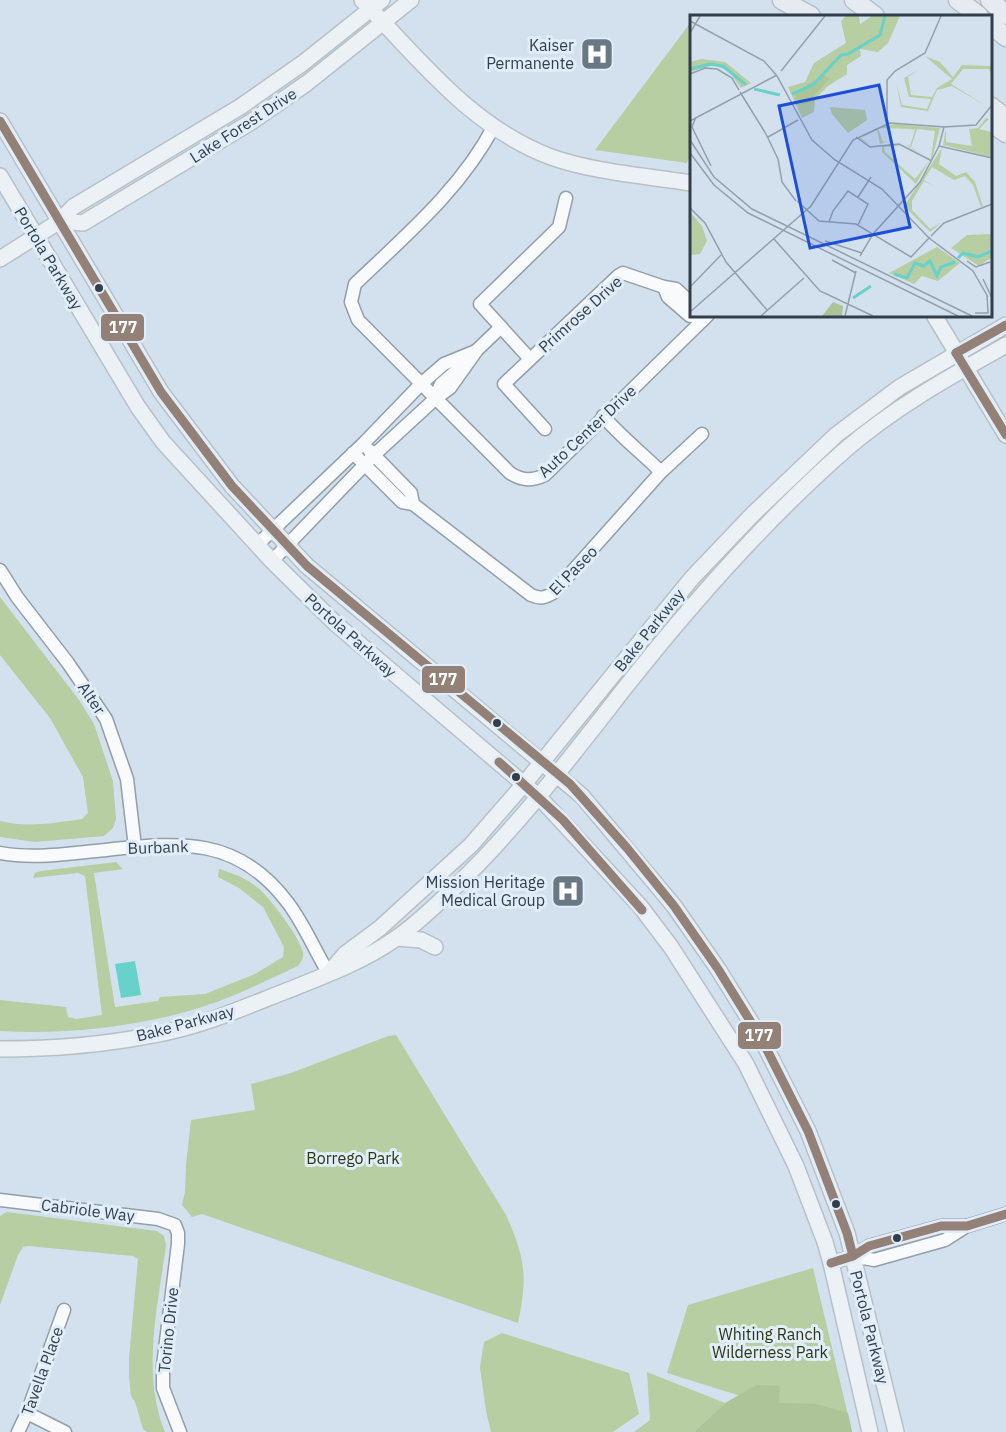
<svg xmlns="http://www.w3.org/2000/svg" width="1006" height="1432" font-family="'IBM Plex Sans',sans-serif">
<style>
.green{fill:#b7cda2}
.forest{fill:#adc398}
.water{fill:#67d1ca}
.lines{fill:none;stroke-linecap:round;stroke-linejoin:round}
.minor-casing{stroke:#929ea8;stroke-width:15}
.major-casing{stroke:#b7c0c7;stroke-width:18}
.highway-casing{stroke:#b7c0c7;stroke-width:21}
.minor{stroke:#f8fafc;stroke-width:12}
.major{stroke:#ecf1f6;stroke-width:15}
.highway{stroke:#e5ebf1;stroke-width:18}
.bus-1-casing{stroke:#e1eef9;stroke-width:14}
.bus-1{stroke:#938177;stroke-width:9}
.bus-dot{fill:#323f4a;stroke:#e1eef9;stroke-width:2}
.labels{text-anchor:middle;stroke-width:6;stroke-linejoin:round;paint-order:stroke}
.poi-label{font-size:16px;fill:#323f4a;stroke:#e1eef9;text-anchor:end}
.street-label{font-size:16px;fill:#323f4a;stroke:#e1eef9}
.park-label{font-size:16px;fill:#2b3711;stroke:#e1eef9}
.inset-river{fill:none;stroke:#67d1ca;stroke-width:3}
.inset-road{fill:none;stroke:#93a0ac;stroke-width:1.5}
.view{fill:#1d4ed8;fill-opacity:0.15;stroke:#1d4ed8;stroke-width:3}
.inset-edge{fill:none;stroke:#323f4a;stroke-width:3}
.line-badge{stroke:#e1eef9;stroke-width:2}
.badge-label{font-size:16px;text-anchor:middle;font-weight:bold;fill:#fff}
</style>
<rect width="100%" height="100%" fill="#d3e1ee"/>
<g class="green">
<polygon points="691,22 691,153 687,163 595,150"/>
<path d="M0,597L79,700L94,724L113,781L116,819L113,828L104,836L35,842L0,837V821C28,828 54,823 82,819L88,813L83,777L50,718L0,655Z"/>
<path d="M116,862L123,869L94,873L115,1007L158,1001L160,997L205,994L255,974L283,957L284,947L263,907L239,888L218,877L219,869C232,873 246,878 257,887C269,896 301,939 303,953C304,958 301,962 298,966C271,978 243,993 214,1003C148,1026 69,1035 0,1031V1000L66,1007L68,1017L76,1019L102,1015L85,876L78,873L33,878L35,873L41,871Z"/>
<path d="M396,1035L506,1215C525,1258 528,1276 518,1323L202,1214L192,1217L182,1205L185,1192L186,1165L191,1120L255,1110L251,1084L291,1073L388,1036Z"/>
<path d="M7,1212L157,1231L164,1236L166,1245C158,1306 141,1373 165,1432H147L143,1429L135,1402L131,1396L129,1377V1358L138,1259L133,1256L28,1246L23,1247L18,1255L0,1305V1216Z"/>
<polygon points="813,1268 852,1432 733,1432 763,1403 667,1373 688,1305"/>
<polygon points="502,1333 629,1373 639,1414 613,1432 491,1432 486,1411 480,1367 484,1342"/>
<polygon points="647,1372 725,1403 694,1432 634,1432 650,1420"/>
</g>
<polygon class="forest" points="756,1385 780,1386 779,1403 816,1404 848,1413 852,1432 694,1432 725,1403"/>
<polygon class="water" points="135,961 141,995 121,998 115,964"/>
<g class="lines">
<g class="minor-casing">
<g id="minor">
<path d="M494,126C461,189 406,235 355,284L351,302L358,320L510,473C522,481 532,481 545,475L708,315"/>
<polyline points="664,287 668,297 690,316 697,316 702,321"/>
<polyline points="530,359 480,304 559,227 566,198"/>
<polyline points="435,397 441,384 462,366"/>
<path d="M603,416C621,437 642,453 661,472"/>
<polyline points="545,429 504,384 618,276 623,273 664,287 676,289 691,303"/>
<polyline points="369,450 411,493 413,504"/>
<path d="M353,453L402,502L413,504L531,595C540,599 545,598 553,593L661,472L702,434"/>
<polyline points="257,545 364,443 421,384 444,364 476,351"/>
<polyline points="272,561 374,455 435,399 450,388 477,350 501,327"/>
<polyline points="0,570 17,597 68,663 106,719 127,779 135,847"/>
<path d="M0,853C32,859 64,854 96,851C172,843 235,832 288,903C304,924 315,951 329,974"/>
<polyline points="0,1200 158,1219 175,1225 178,1233 178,1244 163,1366 163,1388 180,1432"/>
<polyline points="853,1256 874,1260 945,1240 967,1226 1006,1214"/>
<polyline points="831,1263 853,1256 869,1246 941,1226 966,1226"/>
<polyline points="27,1413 65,1432"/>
<polyline points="18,1432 27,1413 64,1310"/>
</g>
</g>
<g class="major-casing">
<g id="major">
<path d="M362,0C419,59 471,127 551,157C593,172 647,176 691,183"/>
<polyline points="0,121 161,392 232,486 307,566 582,796 674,906 718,969 762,1040 808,1131 847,1233 896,1432"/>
<polyline points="0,176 138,407 163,442 272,561 336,624 539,797 640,906 671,947 746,1064 796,1166 825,1242 831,1263 870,1432"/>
<polyline points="60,221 83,223 251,122 307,83 411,0"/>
<polyline points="0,259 60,221 73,207 240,107 303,63 382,0"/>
<polyline points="934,315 1006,435"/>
<polyline points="397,938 421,940 435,947"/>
<polyline points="330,972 345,954 380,928 471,845 524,784 692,578 753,514 836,435 900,387 1006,325"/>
<path d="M0,1049C51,1049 103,1045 153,1035C199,1027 243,1008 286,991C324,976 362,962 395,939C417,924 435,906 454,888C517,828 570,758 624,689C691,604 763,522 845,450C893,408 951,376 1006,345"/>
</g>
</g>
<g class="highway-casing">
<g id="highway">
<polyline points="782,0 811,16"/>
<polyline points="854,0 875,16"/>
<polyline points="958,0 979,16"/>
<polyline points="990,0 1006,15"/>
<polyline points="990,24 1006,37"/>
<polyline points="990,106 1006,118"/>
<polyline points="990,122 1006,133"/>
</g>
</g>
<use href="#minor" class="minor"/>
<use href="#major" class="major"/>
<use href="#highway" class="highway"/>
<g class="bus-1-casing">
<g id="bus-1">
<polyline points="0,121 161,392 232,486 307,566 570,784 627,848 674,906 718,969 762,1040 808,1131 847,1233 853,1256"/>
<polyline points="956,353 1006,435"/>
<polyline points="956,353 1006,325"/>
<polyline points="499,762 563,820 642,910"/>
<polyline points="831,1263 853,1256 869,1246 941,1226 967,1226 1006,1214"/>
</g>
</g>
<use href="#bus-1" class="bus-1"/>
</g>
<defs>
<g id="hospital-square" transform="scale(1.725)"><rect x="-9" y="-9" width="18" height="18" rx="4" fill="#6a7883" stroke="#e1eef9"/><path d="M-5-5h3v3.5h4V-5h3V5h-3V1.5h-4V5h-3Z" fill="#fff"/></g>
</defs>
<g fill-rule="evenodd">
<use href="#hospital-square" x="597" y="54"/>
<use href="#hospital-square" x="568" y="891"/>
</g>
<g class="bus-dot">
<circle cx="99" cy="288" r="5"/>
<circle cx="497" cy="723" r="5"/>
<circle cx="516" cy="777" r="5"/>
<circle cx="836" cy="1204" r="5"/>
<circle cx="897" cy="1238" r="5"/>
</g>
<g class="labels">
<g class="poi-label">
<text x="574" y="51">Kaiser<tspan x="574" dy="18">Permanente</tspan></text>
<text x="545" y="888">Mission Heritage<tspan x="545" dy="18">Medical Group</tspan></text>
</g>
<g class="street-label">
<text transform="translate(243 125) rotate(-33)" y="6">Lake Forest Drive</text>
<text transform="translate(49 258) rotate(59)" y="6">Portola Parkway</text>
<text transform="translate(580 314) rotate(-42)" y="6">Primrose Drive</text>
<text transform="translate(587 431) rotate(-43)" y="6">Auto Center Drive</text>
<text transform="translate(573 570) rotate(-46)" y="6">El Paseo</text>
<text transform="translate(649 630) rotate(-51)" y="6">Bake Parkway</text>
<text transform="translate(351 635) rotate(42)" y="6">Portola Parkway</text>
<text transform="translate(92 698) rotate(56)" y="6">Alter</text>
<text transform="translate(158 847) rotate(-2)" y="6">Burbank</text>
<text transform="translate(185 1023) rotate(-15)" y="6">Bake Parkway</text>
<text transform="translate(88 1210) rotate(7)" y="6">Cabriole Way</text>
<text transform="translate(870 1327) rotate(76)" y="6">Portola Parkway</text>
<text transform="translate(168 1330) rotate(-84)" y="6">Torino Drive</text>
<text transform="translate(42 1371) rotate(-70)" y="6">Tavella Place</text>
</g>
<g class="park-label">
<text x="353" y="1164">Borrego Park</text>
<text x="770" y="1340">Whiting Ranch<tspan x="770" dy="18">Wilderness Park</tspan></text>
</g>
</g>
<g transform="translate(690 15)">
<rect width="302" height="302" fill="#d3e1ee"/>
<path d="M156,1H169L170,9L182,1H210L198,28L188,37L170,34L171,41L157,50V59L138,71L125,84L124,97L112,103L98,72L115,67L124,48L156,28L151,6ZM235,41L250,47L263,62L272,50L301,51V59L299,54H273L261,69L298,92L262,71L247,75L238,96L211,92L206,67L212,90L237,94L241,84L219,82L214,63L228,55L218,62L221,80L242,82L247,73L262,64ZM12,44L35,47L61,68L51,73L39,56L23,50L0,57V47ZM140,92L175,95L177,105L158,118L142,99ZM296,103L299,104L289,114L301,117V142L253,130L256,113V127L282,131L279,114L288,113ZM205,109L250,113L242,144L236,141L241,143L245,116L227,114L221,132L231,139L216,130L220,131L225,115L222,114L188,113L193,127L198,126L190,129L187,115L171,123L180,130L169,124L186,113ZM203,129L210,131L194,132L195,137L225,164L239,146L226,169L192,137V131ZM252,133L249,149L266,161L276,157L285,167L293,191L301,187L291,192L283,170L275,161L264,165L242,152L234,165L245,172L234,166L222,186V195L240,214L251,208L240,217L216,193V188ZM0,197L12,211L17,226L10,239L0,240ZM301,219V243L289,251L261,233L277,220ZM247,232L270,248L248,266L232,261L224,269L199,258Z" fill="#b7cda2"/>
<path d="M134,60L139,64L118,88L106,90L105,77ZM143,287L153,291L152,301H132Z" fill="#adc398"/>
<path class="inset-river" d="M0,54L20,49L33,51L56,70M64,74L90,80M102,79L123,70L151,40L158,39L190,20L195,1M268,243L273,238L288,242L302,236M204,259L217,263L225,248L234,251L240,246L247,261L251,252L265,247M163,283L181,271"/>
<path class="inset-road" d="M0,6L74,46L87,61L122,125L145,145L192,174L239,223L283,256L298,282M0,18L10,1M91,56L135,1M0,59L15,53L27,54L42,63L49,75M50,77L76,119L88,144L92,167L106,186M6,102L2,112L21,151M0,106L87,60M197,108V65L205,56L235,38L251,1M254,112L286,110L302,90M78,122L108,105M166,122L180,132L209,129L242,146M0,125L24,162L62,194L282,301M249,131L302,143M0,138L24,170L58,198L268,301M168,182L181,162M107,186L129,206L166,209L221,242L240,222M0,193L15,208L36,247L77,295M139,207L143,196L158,176L178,189L168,210M241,221L254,208L302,189M84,224L130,276L183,301M135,226L172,238M142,245L166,258M277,246L286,252L300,247M293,264L302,283M0,272L31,240M0,297L121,191L163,125L200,108L254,112L249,131L230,167L183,219L170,241M285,298H298L297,280M71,301L114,263M155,301L166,256"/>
<path class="view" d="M189,70L220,212L120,233L89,91Z"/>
<rect width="302" height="302" class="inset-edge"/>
</g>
<g class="line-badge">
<rect x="100" y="313" width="45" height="29" rx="6" fill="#938177"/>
<rect x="421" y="665" width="45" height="29" rx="6" fill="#938177"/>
<rect x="737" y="1021" width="45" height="29" rx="6" fill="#938177"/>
</g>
<g class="badge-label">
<text x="123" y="333">177</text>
<text x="443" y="685">177</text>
<text x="759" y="1041">177</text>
</g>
</svg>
